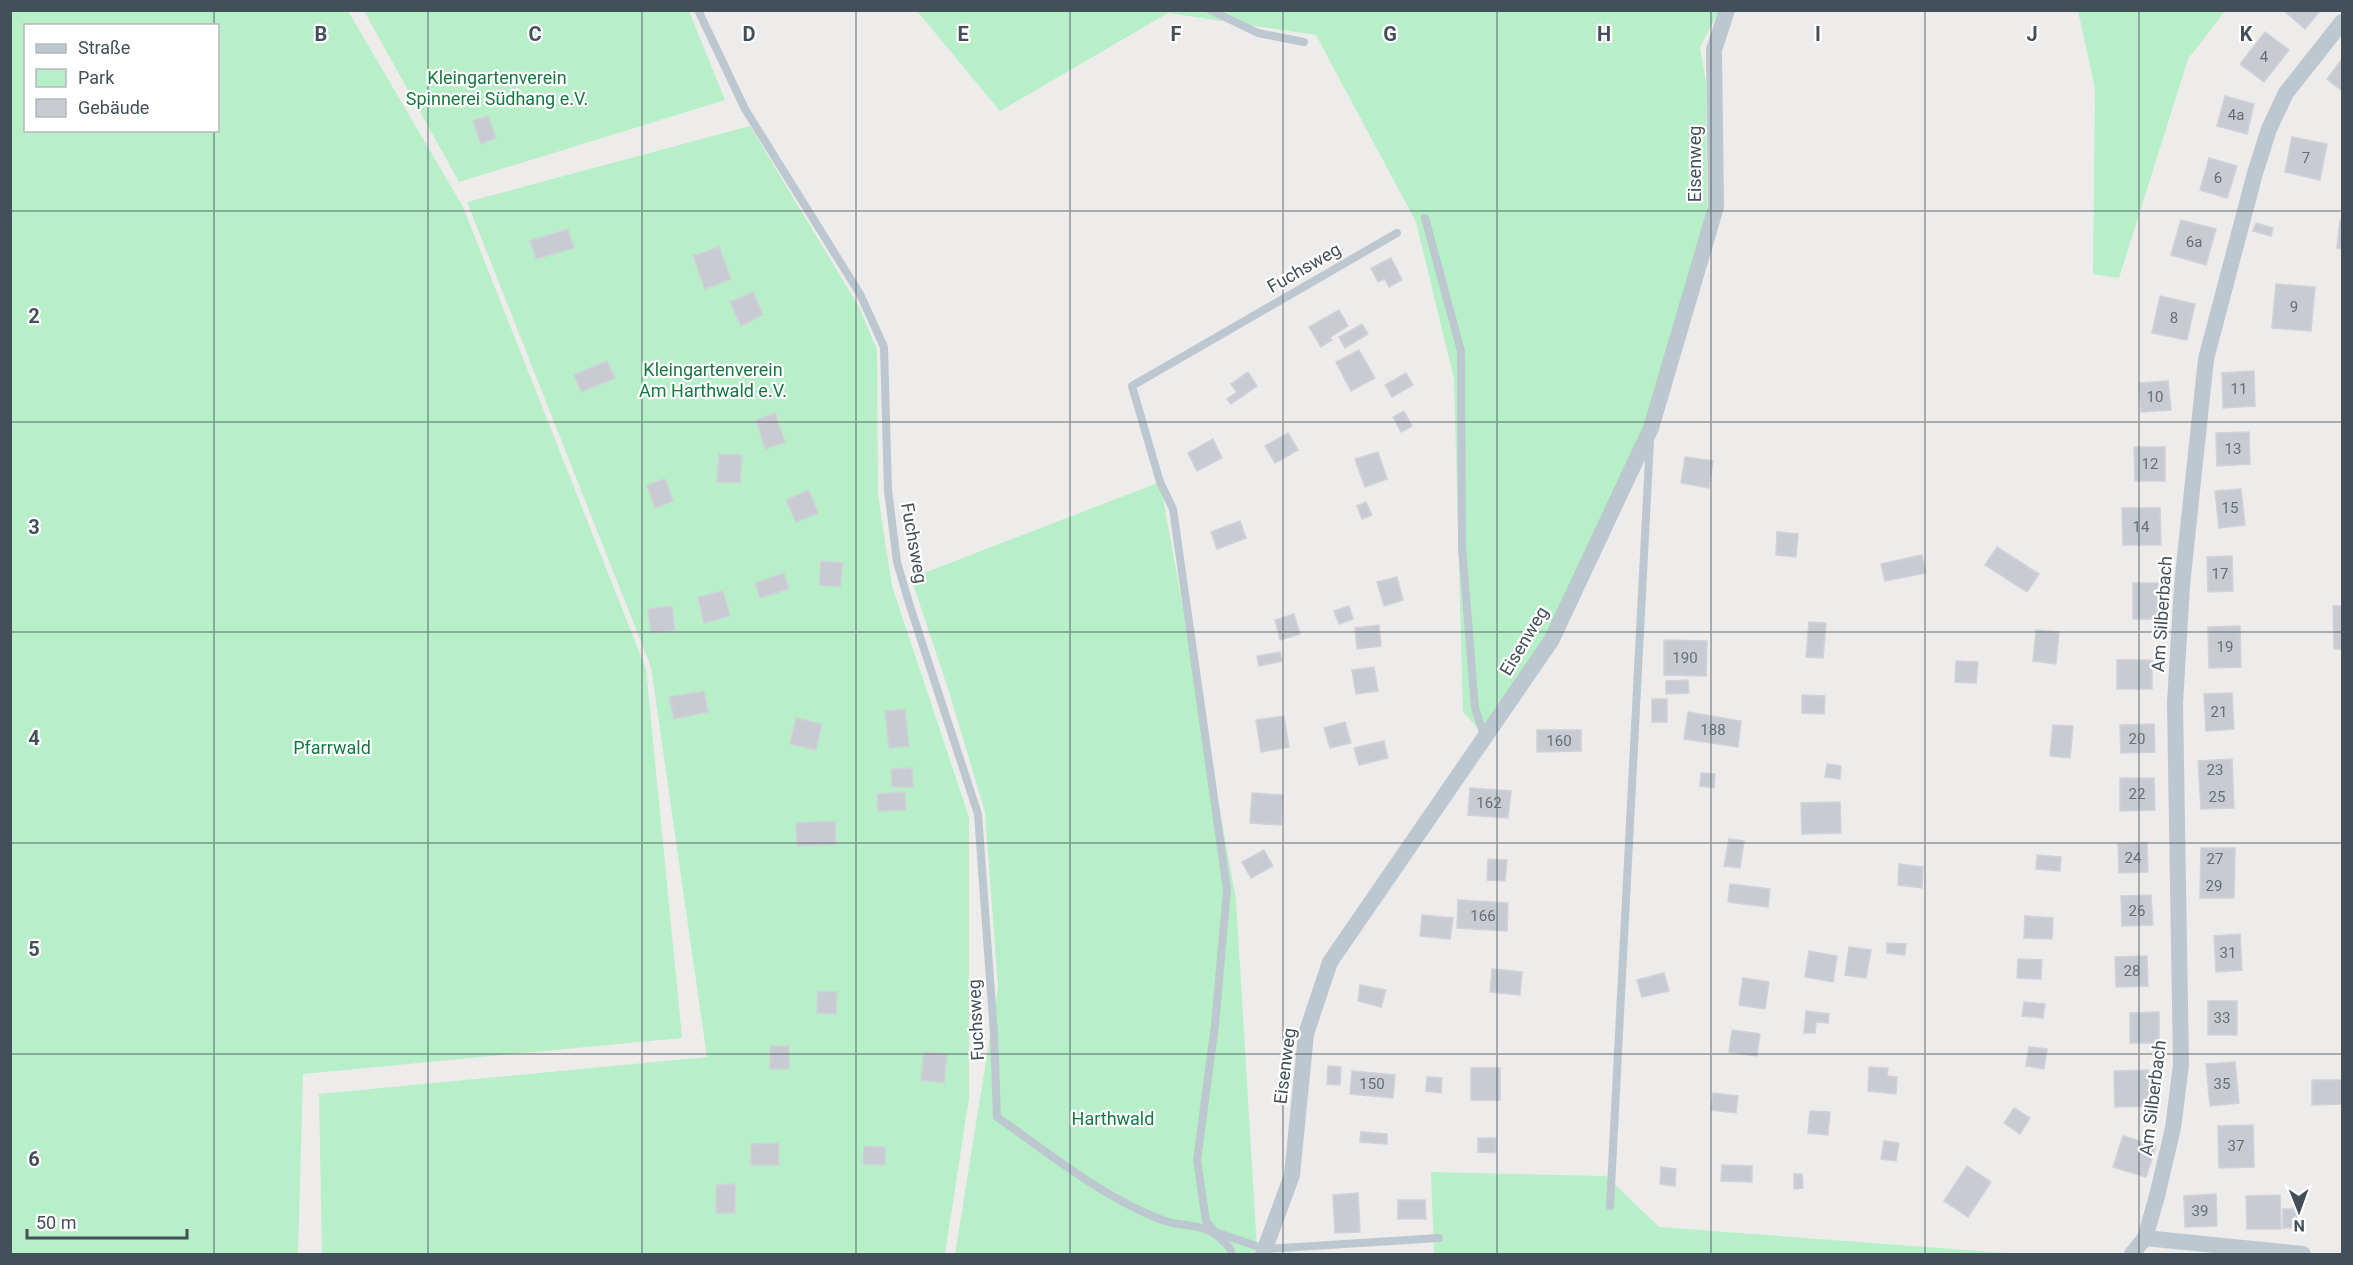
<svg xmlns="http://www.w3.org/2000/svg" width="2353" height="1265" font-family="Roboto,sans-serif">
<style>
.green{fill:#b7efc9;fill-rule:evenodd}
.building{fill:#c8cbd1;stroke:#cfd2d8;stroke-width:1.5}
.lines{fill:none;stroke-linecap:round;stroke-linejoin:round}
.service{stroke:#bcc7cf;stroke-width:8}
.minor{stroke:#bcc7cf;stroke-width:16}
.grid{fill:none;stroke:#445059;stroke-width:1.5;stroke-opacity:0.55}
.labels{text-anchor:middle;stroke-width:4.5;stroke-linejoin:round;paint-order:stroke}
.number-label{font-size:15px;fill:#656f77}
.park-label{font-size:18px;fill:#147a41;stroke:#fff}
.street-label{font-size:18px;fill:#445059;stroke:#fff}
.grid-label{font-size:20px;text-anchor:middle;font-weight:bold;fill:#445059;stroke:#fff;stroke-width:4.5;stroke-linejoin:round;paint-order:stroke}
</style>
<rect width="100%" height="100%" fill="#eeebeb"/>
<g class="green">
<path d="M10,11H348L463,207L646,669L682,1038L303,1074L298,1254H11ZM26,26H218V130H26Z"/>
<polygon points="364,11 689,11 725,100 459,182"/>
<polygon points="917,11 1719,11 1700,47 1706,82 1707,212 1646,421 1545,639 1482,733 1463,712 1454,379 1416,222 1316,35 1168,13 1000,111"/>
<polygon points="2078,11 2225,11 2188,59 2119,278 2093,274 2095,88"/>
<polygon points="750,126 859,307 877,350 878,495 892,586 969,817 969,1098 945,1254 322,1254 319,1094 707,1057 651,667 467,202"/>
<polygon points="1160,482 1236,899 1257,1250 1255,1254 955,1254 998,987 985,812 949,692 911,578"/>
<polygon points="1431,1172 1606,1176 1659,1227 2020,1254 1434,1254"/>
</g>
<g class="building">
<polygon points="2283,10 2321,10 2305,29"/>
<polygon points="2265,32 2289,50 2264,82 2240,64"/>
<polygon points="2342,59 2342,91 2327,79"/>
<polygon points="2225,96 2254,104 2247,134 2217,126"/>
<polygon points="488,116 496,138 481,144 473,121"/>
<polygon points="2292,137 2327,144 2320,180 2285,172"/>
<polygon points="2209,158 2237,166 2227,198 2200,190"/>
<polygon points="2181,220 2216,229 2206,265 2171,255"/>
<polygon points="2340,220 2342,220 2342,249 2337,248"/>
<polygon points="2256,223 2273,228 2271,236 2253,231"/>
<polygon points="568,229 574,248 536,259 530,241"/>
<polygon points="719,247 731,279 705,289 693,256"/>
<polygon points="1391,258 1402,280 1389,287 1385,279 1378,282 1371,268"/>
<polygon points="2276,284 2315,287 2311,331 2272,328"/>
<polygon points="753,292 763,315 741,326 730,302"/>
<polygon points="2160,296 2195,304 2187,340 2152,333"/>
<polygon points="1339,310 1348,326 1330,337 1332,340 1321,347 1309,327"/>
<polygon points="1362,324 1368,334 1345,348 1339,337"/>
<polygon points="1359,350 1375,378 1351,391 1336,362"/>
<polygon points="607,361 615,378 581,392 574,375"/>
<polygon points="2254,371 2255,406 2223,408 2222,373"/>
<polygon points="1248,372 1257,386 1231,404 1227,399 1237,392 1231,384"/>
<polygon points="1406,373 1413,385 1392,397 1385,385"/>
<polygon points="2168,381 2171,410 2141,412 2139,383"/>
<polygon points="1404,411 1412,426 1401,432 1393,417"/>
<polygon points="775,413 785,442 765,449 756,420"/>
<polygon points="2249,432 2250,464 2217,466 2216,433"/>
<polygon points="1288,433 1298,450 1275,463 1265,446"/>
<polygon points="1213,439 1222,458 1197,471 1188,453"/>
<polygon points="2134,447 2165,447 2165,481 2135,481"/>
<polygon points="1378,452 1387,479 1365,487 1355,459"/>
<polygon points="719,454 742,455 740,483 717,482"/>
<polygon points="1685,457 1713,461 1709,488 1681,483"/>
<polygon points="665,479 673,501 655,508 647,485"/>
<polygon points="2241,489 2245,525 2219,528 2215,491"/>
<polygon points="809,490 818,513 796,522 786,500"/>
<polygon points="1366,502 1372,515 1362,519 1357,506"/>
<polygon points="2122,508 2160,508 2161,545 2123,545"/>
<polygon points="1240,521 1246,538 1217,549 1211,532"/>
<polygon points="1777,532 1798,534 1796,557 1776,555"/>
<polygon points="1997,547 2039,574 2027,592 1985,565"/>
<polygon points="1922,555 1926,573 1885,581 1881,564"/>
<polygon points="2232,556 2233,591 2208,592 2207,557"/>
<polygon points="821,561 843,563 840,587 819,585"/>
<polygon points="784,573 789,589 760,598 755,583"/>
<polygon points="1397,577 1403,600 1384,606 1377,582"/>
<rect x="2133" y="583" width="25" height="36"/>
<polygon points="723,591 730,616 704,623 698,597"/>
<polygon points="672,606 675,630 651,633 648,609"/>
<polygon points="1349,606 1353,619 1339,624 1334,611"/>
<polygon points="2333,606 2342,606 2342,649 2334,649"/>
<polygon points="1294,614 1300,634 1280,640 1275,620"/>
<polygon points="1809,622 1826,623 1823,658 1806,657"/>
<polygon points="1379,625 1381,646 1357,649 1355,628"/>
<polygon points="2240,626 2241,667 2209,668 2208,627"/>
<polygon points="2036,630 2059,632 2056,664 2033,661"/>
<polygon points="1664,640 1707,641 1706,676 1664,675"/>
<polygon points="1280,652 1282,661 1259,666 1257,656"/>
<rect x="2117" y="660" width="35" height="29"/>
<polygon points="1956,661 1978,662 1976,683 1955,682"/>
<polygon points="1374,667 1378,691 1356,694 1352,670"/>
<polygon points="1688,680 1689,693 1666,694 1666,681"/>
<polygon points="704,691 708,712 674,719 669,697"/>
<polygon points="2232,693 2234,729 2206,731 2204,694"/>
<polygon points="1802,695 1825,696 1824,714 1802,713"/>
<rect x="1652" y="699" width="15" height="23"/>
<polygon points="905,709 909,746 889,748 885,711"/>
<polygon points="1688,712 1741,721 1738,747 1684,739"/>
<polygon points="1284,716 1289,747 1261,752 1256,720"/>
<polygon points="796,718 822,724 816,750 790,744"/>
<polygon points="1345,722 1351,743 1330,748 1324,728"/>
<polygon points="2154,724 2155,752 2121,753 2120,725"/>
<polygon points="2053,725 2073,726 2070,758 2050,756"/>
<polygon points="1537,730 1581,730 1581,751 1537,752"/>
<polygon points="1384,741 1388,758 1359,765 1354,748"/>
<polygon points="2232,759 2234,808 2201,809 2198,761"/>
<polygon points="1827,764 1841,766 1840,779 1825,777"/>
<polygon points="912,768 913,787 892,787 891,769"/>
<polygon points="1701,773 1715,774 1714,788 1700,786"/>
<polygon points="2120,778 2154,778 2155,810 2120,811"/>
<polygon points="1470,788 1511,791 1508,818 1468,815"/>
<polygon points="905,792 906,810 878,811 877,794"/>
<polygon points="1252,793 1283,795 1281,825 1250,823"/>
<polygon points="1840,802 1841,833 1802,834 1801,803"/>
<polygon points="835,821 836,844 797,846 796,823"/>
<polygon points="1729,839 1744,841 1740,868 1724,866"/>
<polygon points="2147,842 2148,872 2119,873 2118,844"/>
<polygon points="2201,848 2235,848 2234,898 2200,898"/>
<polygon points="1264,850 1273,866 1251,878 1242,862"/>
<polygon points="2037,855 2061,857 2060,871 2036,869"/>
<polygon points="1488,859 1507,860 1505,881 1487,880"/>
<polygon points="1899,864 1923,867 1922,888 1898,885"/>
<polygon points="1730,884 1770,889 1768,907 1728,902"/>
<polygon points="2151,895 2153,925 2122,926 2121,896"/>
<polygon points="1458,900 1508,903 1507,931 1457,928"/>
<polygon points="1422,915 1453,918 1450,939 1420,936"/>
<polygon points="2025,916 2053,918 2052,939 2024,938"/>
<polygon points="2240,934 2242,970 2216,972 2214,936"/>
<polygon points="1887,943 1906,944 1905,955 1887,953"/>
<polygon points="1849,947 1871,950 1866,978 1845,975"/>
<polygon points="1809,951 1837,956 1833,982 1805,977"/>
<polygon points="2147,956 2148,986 2116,987 2115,957"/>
<polygon points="2018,959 2042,960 2041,979 2017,978"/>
<polygon points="1492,969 1522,972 1520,995 1490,992"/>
<polygon points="1664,973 1669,991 1642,997 1637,980"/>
<polygon points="1743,978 1769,982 1765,1009 1739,1005"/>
<polygon points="1360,985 1386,990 1381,1007 1358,1001"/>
<polygon points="818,991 837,992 836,1014 817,1013"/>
<rect x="2208" y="1001" width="29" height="34"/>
<polygon points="2024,1002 2045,1004 2043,1018 2022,1016"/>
<polygon points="1806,1011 1829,1014 1828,1023 1816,1022 1815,1033 1804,1033"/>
<polygon points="2159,1012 2159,1043 2130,1043 2130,1013"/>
<polygon points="1732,1030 1760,1034 1757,1056 1729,1052"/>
<rect x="770" y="1046" width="19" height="23"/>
<polygon points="2029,1047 2047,1049 2044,1069 2026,1066"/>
<polygon points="924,1052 947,1054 944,1083 921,1080"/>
<polygon points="2235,1062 2239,1103 2210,1106 2206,1064"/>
<polygon points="1328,1066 1341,1067 1340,1085 1327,1084"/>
<polygon points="1869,1067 1888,1068 1887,1076 1897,1077 1896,1094 1868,1091"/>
<rect x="1471" y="1068" width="29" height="32"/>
<polygon points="2148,1070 2149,1106 2115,1107 2114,1071"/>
<polygon points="1352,1071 1395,1075 1393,1098 1350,1094"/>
<polygon points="1427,1077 1442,1078 1441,1093 1426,1091"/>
<polygon points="2312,1080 2342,1080 2342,1104 2312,1105"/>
<polygon points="1713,1093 1738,1096 1736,1113 1711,1110"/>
<polygon points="2014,1108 2030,1118 2020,1134 2004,1123"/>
<polygon points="1810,1111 1830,1112 1828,1135 1808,1133"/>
<polygon points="2253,1125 2254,1167 2219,1168 2218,1126"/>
<polygon points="1361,1132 1387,1134 1387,1144 1360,1142"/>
<polygon points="2123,1136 2156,1146 2146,1177 2113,1167"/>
<polygon points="1478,1138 1496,1138 1496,1153 1478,1152"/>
<polygon points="1884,1141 1899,1143 1896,1161 1881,1159"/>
<polygon points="779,1143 779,1165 751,1165 751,1144"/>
<polygon points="864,1146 885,1147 885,1165 863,1164"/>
<polygon points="1722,1165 1752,1166 1752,1182 1721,1181"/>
<polygon points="1967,1166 1991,1182 1968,1217 1944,1201"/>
<polygon points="1661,1167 1676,1169 1675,1186 1660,1184"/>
<polygon points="1794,1174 1802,1174 1803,1188 1794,1189"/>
<polygon points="735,1184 735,1213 716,1213 716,1185"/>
<polygon points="1358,1193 1360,1232 1335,1233 1333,1195"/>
<polygon points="2216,1194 2217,1226 2185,1227 2184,1196"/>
<polygon points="2280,1195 2281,1229 2247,1229 2246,1196"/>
<polygon points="1398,1200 1425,1200 1426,1219 1398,1219"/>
<polygon points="2283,1209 2300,1209 2301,1228 2283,1228"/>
</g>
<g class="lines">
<g class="service">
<path d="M698,10L745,109L860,294L884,347L888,490L897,562L909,603L978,814L994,1034L997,1117C1049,1153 1102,1197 1162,1220C1187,1229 1204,1220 1225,1243C1229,1247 1231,1249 1232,1254"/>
<polyline points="1210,10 1258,33 1304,42"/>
<polyline points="1425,218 1461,351 1462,547 1475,708 1485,738"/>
<polyline points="1397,233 1132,386 1160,482 1173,509 1227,890 1215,1025 1197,1160 1206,1221 1215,1232 1265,1249 1439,1238"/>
<polyline points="1610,1206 1650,440"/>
</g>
<g class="minor">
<polyline points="2145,1238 2303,1254"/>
<polyline points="1263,1254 1292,1175 1306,1034 1330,962 1551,641 1651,428 1716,207 1714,50 1727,10"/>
<polyline points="2132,1254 2145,1238 2157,1196 2173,1128 2181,1065 2175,703 2182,585 2206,359 2255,173 2269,129 2286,93 2342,22"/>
</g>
</g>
<path class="grid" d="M214,10V26M428,10V1254M642,10V1254M856,10V1254M1070,10V1254M1283,10V1254M1497,10V1254M1711,10V1254M1925,10V1254M2139,10V1254M214,130V1254M10,211H2342M10,422H2342M10,632H2342M10,843H2342M10,1054H2342"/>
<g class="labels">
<g class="number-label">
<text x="2264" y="62">4</text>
<text x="2236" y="120">4a</text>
<text x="2306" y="163">7</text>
<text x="2218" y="183">6</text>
<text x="2194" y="247">6a</text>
<text x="2294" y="312">9</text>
<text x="2174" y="323">8</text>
<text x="2239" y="394">11</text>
<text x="2155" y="402">10</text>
<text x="2233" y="454">13</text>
<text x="2150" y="469">12</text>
<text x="2230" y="513">15</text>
<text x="2141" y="532">14</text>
<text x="2220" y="579">17</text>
<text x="2225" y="652">19</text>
<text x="1685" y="663">190</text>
<text x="2219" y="717">21</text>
<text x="1713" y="735">188</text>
<text x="2137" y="744">20</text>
<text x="1559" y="746">160</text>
<text x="2215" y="775">23</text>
<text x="2137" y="799">22</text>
<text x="2217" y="802">25</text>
<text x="1489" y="808">162</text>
<text x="2133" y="863">24</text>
<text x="2215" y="864">27</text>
<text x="2214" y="891">29</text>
<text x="2137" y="916">26</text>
<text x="1483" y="921">166</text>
<text x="2228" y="958">31</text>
<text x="2132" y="976">28</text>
<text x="2222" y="1023">33</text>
<text x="1372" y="1089">150</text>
<text x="2222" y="1089">35</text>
<text x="2236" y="1151">37</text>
<text x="2200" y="1216">39</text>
</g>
<g class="park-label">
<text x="497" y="84">Kleingartenverein<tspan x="497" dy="21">Spinnerei Südhang e.V.</tspan></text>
<text x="713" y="376">Kleingartenverein<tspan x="713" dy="21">Am Harthwald e.V.</tspan></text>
<text x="332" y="754">Pfarrwald</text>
<text x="1113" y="1125">Harthwald</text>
</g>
<g class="street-label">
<text transform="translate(1695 164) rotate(-90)" y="6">Eisenweg</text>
<text transform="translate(1304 268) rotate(-30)" y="6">Fuchsweg</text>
<text transform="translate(914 543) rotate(80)" y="6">Fuchsweg</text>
<text transform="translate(2162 614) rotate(-86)" y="6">Am Silberbach</text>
<text transform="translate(1524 641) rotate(-59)" y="6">Eisenweg</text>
<text transform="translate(976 1020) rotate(-93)" y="6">Fuchsweg</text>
<text transform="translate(1285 1066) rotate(-83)" y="6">Eisenweg</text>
<text transform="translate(2153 1098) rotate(-83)" y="6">Am Silberbach</text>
</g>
</g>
<g class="grid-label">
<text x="321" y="41">B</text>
<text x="535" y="41">C</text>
<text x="749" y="41">D</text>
<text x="963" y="41">E</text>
<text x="1176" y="41">F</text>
<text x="1390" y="41">G</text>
<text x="1604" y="41">H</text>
<text x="1818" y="41">I</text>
<text x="2032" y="41">J</text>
<text x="2246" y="41">K</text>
<text x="34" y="323">2</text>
<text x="34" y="534">3</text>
<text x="34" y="745">4</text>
<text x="34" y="956">5</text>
<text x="34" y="1166">6</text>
</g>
<rect width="2353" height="1265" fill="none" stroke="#445059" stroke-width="24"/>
<rect x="24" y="24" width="195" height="108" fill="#ffffff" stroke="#b4b9bd" stroke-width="1.5"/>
<rect x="36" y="44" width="30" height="9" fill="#bcc7cf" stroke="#b4b9bd" stroke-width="1.5"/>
<text x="78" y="54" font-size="18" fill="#445059">Straße</text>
<rect x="36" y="69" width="30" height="18" fill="#b7efc9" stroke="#b4b9bd" stroke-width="1.5"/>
<text x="78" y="84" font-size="18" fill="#445059">Park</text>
<rect x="36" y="99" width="30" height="18" fill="#c8cbd1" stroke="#b4b9bd" stroke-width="1.5"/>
<text x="78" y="114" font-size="18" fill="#445059">Gebäude</text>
<g transform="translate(2299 1211) rotate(179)" stroke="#ffffff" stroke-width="4.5" paint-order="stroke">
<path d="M0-4.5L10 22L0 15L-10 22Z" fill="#445059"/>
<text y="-9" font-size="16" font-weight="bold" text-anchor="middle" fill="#445059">N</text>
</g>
<path d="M27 1229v9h160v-9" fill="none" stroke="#445059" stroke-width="3"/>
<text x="36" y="1229" font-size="18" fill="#445059" stroke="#ffffff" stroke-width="4.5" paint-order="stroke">50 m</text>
</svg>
